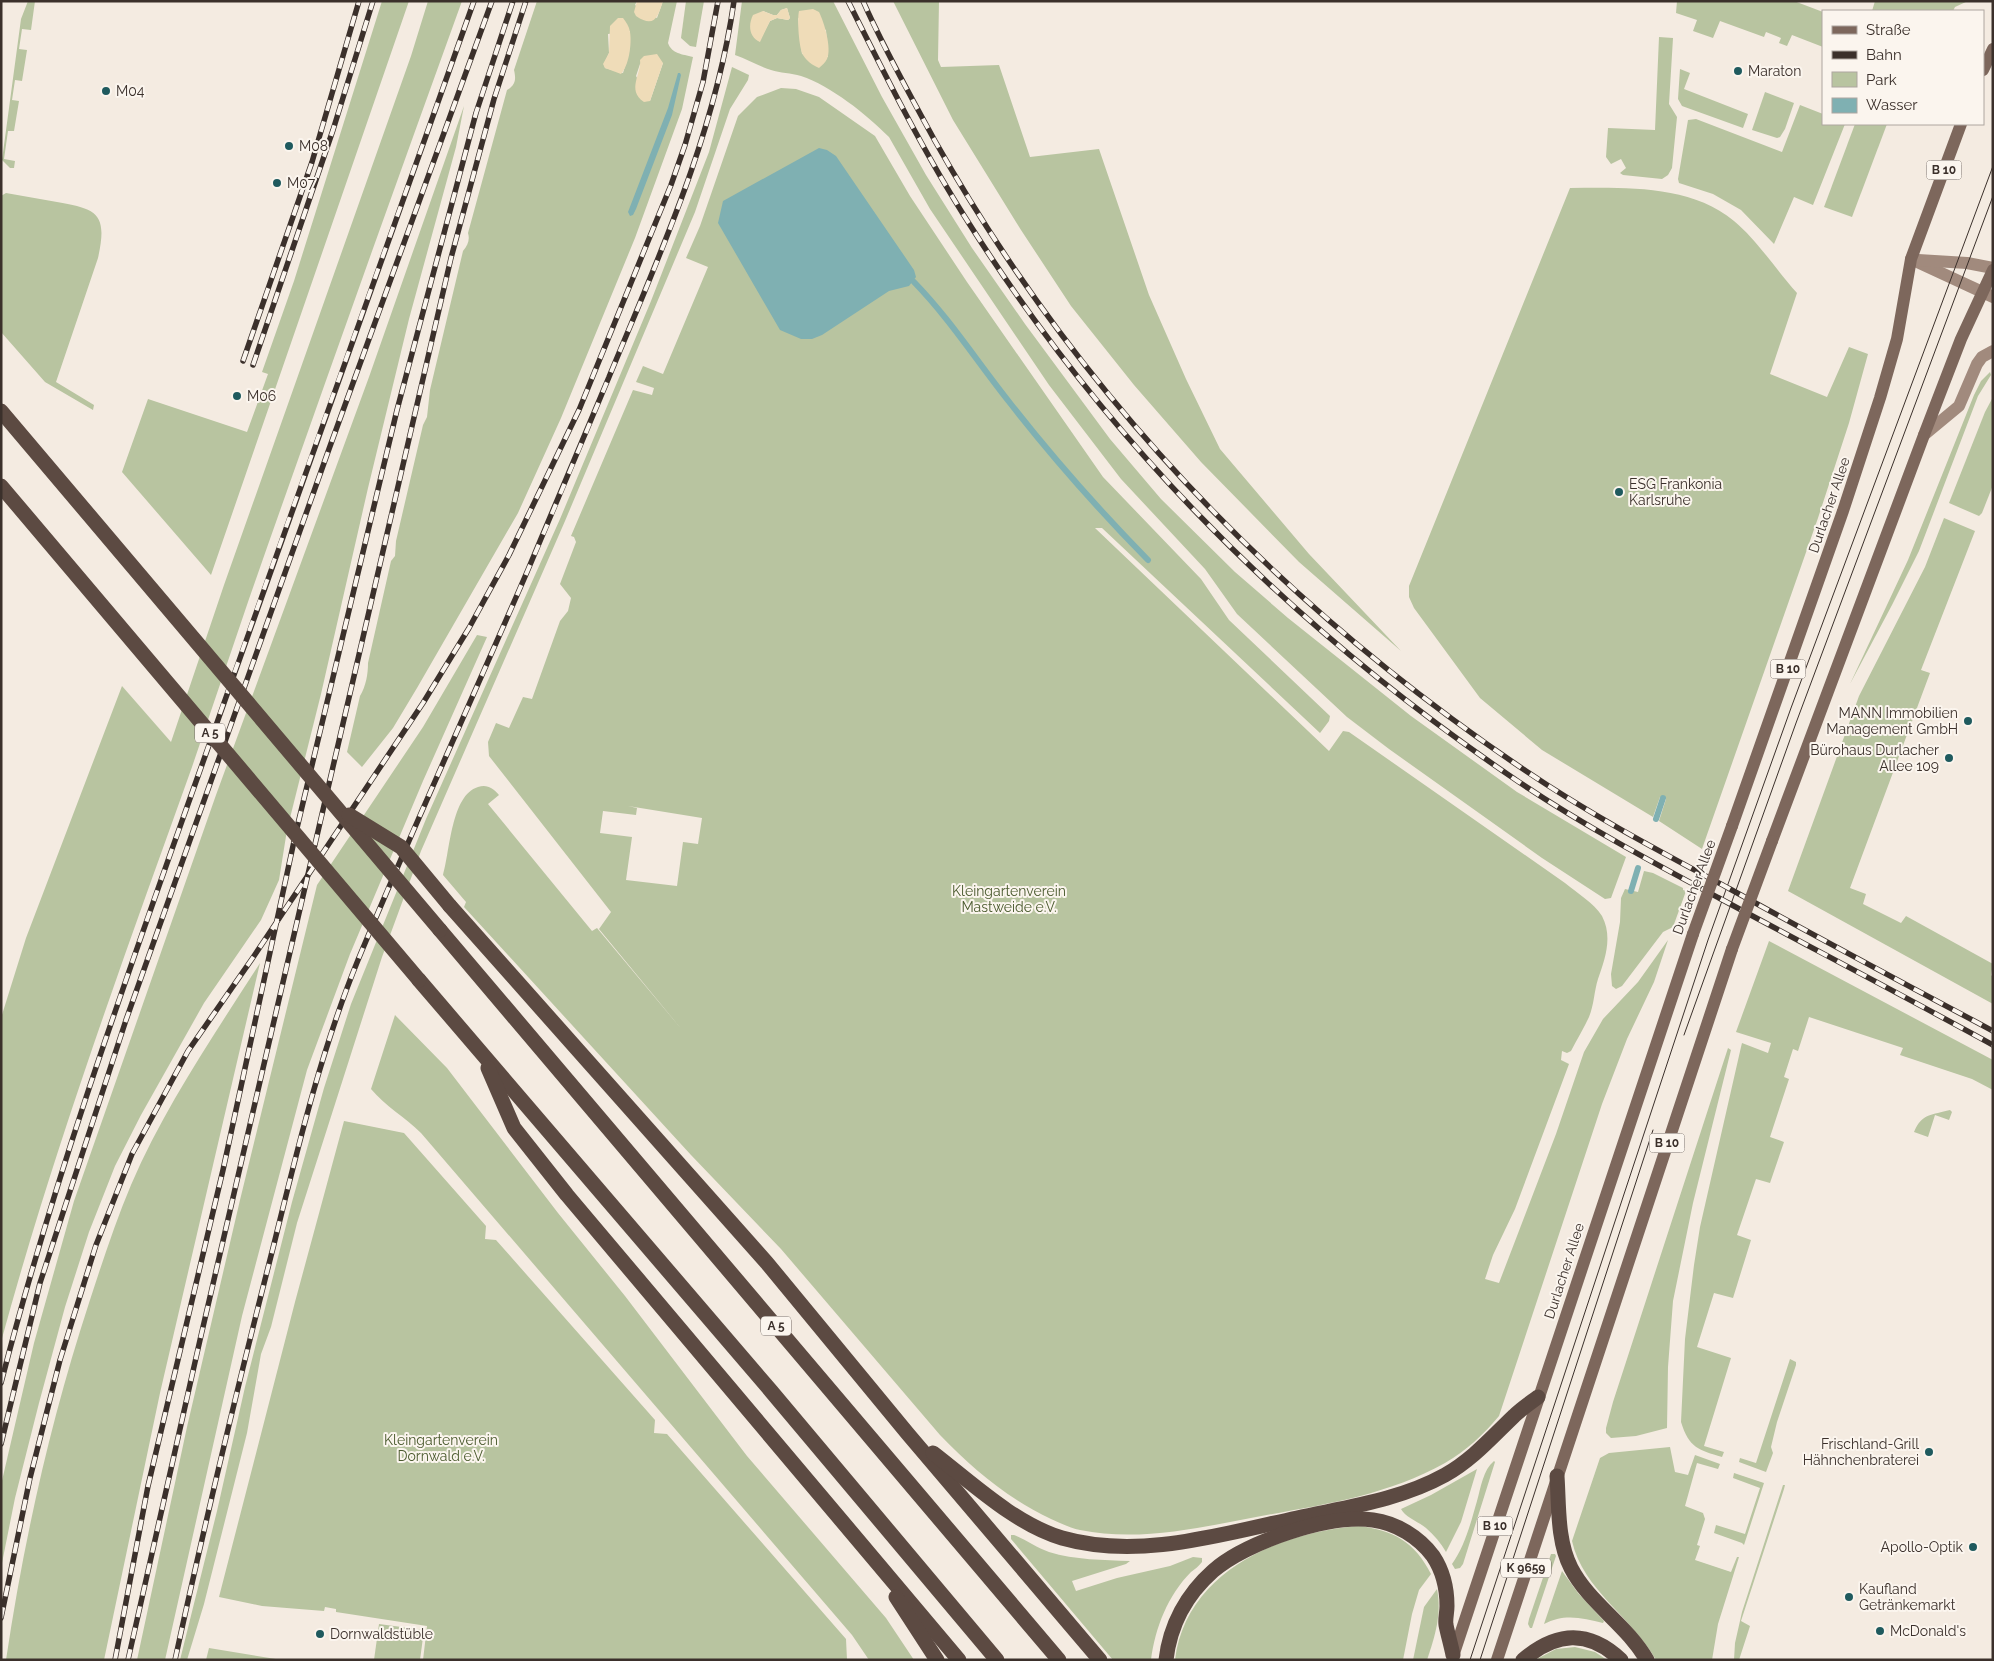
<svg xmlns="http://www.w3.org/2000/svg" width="1994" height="1661" font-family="Raleway,sans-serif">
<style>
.green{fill:#b8c4a0;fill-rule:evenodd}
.sand{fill:#efdcb8}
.water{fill:#7fb0b2}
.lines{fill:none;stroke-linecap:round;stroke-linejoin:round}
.stream{stroke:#7fb0b2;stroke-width:6}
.secondary{stroke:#a18a7d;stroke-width:12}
.primary{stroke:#7d675c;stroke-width:12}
.highway{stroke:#5c4a42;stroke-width:15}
.tram{stroke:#3b302b;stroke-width:1}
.rail-casing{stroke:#3b302b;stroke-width:5.5}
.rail{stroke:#fbf5ee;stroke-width:4;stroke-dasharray:11;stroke-linecap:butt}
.primary-bridge{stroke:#7d675c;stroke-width:12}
.highway-bridge{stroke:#5c4a42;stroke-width:15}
.poi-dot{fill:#1f5a5e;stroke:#fbf5ee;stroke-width:2}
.labels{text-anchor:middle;stroke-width:4;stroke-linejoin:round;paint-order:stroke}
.shield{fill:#fbf5ee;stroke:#756b66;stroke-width:1}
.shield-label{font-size:12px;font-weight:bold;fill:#3b302b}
.poi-label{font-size:14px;fill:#3b302b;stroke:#fbf5ee;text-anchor:start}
.street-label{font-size:14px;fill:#3b302b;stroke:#fbf5ee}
.park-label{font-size:14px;fill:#4a5a2e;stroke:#fbf5ee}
</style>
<rect width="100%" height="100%" fill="#f4ebe1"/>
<g class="green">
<polygon points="28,1 35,1 31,30 22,29 19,49 27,50 22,81 15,80 12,100 19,101 14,131 8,131 4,159 15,161 14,168 10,168 2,160 21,19"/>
<polygon points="382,1 409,1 211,575 122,472 148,399 247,432 268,374 262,372 294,281"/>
<path d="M428,1H462C390,200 319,399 249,599C230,655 211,711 192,767C124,957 54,1147 1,1342V1018L26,938L122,686L171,742L224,585L411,56Z"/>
<path d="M537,1H637L635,5L657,18L663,1H677L668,43C672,54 682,54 693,57L682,109L635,238L561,418L518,513L417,688L393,728L362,767L347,752L360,696C366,686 368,674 368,663L391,561L395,556L396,541L423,425L427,417L430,390L463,251C468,245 470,240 468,233L507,90C516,85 516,79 514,70ZM630,31L629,53L623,73L605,68L604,64L609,53L608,34ZM663,63L650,101L636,76L640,64Z"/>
<polygon points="686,1 704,1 696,47 690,46 681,38"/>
<path d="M742,1H833L882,97L926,175L972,248L1025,324L1110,439L1161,499L1235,572L1288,618L1411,716L1517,792L1626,857L1611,898L1605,899L1542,858L1389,749L1347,717L1237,614L1205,569L1121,479L1049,385L930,209L889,137C866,114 831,86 801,76C791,73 780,73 771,70C758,66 747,59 735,55ZM787,8L790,18L788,20L777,18L770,21L759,42L763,11L773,15H777L781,10ZM798,18L826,30L828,57L802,54Z"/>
<polygon points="893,1 939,1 938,60 941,67 999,65 1030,157 1099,149 1149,295 1186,379 1220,449 1309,554 1401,651 1299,562 1201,462 1134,385 1071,306 1021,230 953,120"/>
<polygon points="1677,1 1794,1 1823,12 1823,47 1792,35 1787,46 1779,43 1781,38 1766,32 1764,37 1720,21 1713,38 1693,31 1697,20 1676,13"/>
<polygon points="1875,1 1968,1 1955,7 1953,11 1872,11"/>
<polygon points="1659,37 1673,38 1669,104 1677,117 1672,168 1668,175 1662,179 1623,175 1620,173 1626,168 1621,159 1611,164 1606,157 1608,128 1655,130"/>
<polygon points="732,67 749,75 748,80 730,109 695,212 565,521 421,851 382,957 297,1223 271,1327 261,1354 247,1433 204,1604 187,1660 180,1660 217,1511 245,1387 292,1202 324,1088 351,1004 426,819 560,519 651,301 709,152"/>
<polygon points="1680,69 1690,73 1684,89 1748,114 1743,128 1682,106 1678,99"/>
<path d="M781,88L796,89L819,97L875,136L910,196L967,282L1103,477L1201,579L1229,620L1330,716L1329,721L1320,733L1102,528H1095L1329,751L1343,731L1349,732L1565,883C1577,893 1594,903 1602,916C1613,937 1605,959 1598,979C1594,992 1594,1005 1589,1017C1584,1028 1577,1039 1571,1051L1567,1053L1562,1051L1561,1060L1569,1064L1515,1209L1493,1255L1485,1279L1499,1283L1556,1134L1584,1052L1603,1019L1638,982L1668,940L1654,982L1627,1039L1602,1104L1499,1416C1483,1435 1466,1451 1445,1463C1386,1496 1321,1505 1256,1517C1199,1528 1138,1542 1080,1530C1070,1528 1060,1523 1051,1519C1008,1499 973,1469 940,1435L781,1249L691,1155L464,907L466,902L443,875C450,852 451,795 478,787C487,784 493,788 499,795L488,804L592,931L597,928L683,1031L599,929L611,912L489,756L488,742L496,723L509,728L523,697L532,699L560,621L568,611L571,598L560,584L576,542L574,537L571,536L633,390L652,395L654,388L636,382L643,366L663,374L708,267L686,258L700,226L738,116L757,97ZM628,806L702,818L698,844L683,842L677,886L626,880L632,837L600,833L603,811L636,815L637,808Z"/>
<polygon points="1765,92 1794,103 1785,129 1780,137 1777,138 1752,130"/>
<polygon points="1800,105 1823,114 1823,124 1845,124 1813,205 1794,197 1774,244 1741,210 1713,194 1679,183 1678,179 1688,120 1696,119 1782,152"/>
<polygon points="464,106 456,147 409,319 368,488 321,694 287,830 279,880 261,920 204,1003 141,1115 115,1166 89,1232 65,1307 39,1403 15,1498 1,1568 1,1485 34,1343 74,1201 216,795 369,377"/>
<polygon points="1855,124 1887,124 1852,217 1824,207"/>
<path d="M1570,188C1624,188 1689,184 1734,221C1757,240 1777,271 1797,293L1770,374L1827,397L1849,347L1868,354L1849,423L1818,518L1702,849L1659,821L1666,799L1660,797L1653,817L1542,750L1480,698L1414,608L1409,597V586Z"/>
<path d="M6,193C23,196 40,199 57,202C97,209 108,213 98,258L56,382L94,405L93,410L45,382L1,332V196Z"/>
<polygon points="1990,372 1991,375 1978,396 1919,551 1892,605 1850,684 1908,560 1974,395 1981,381"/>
<polygon points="1993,397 1993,485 1982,513 1979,516 1949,503 1985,412"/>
<polygon points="1944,518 1975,531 1921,670 1930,673 1850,888 1866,894 1863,904 1901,923 1906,916 1993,964 1991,975 1993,977 1993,1004 1788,891 1859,696 1925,567"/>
<polygon points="477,635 487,637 423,781 350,954 307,1070 242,1316 165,1660 137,1660 187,1427 240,1200 317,885 423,727"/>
<polygon points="1644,871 1653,873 1683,888 1683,890 1686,891 1673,927 1663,932 1622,986 1616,989 1612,986 1611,974 1620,922 1621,898 1625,889 1638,892"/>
<path d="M1769,941L1993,1060V1090L1972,1079L1900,1055L1903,1048L1809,1017L1798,1051L1793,1049L1784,1077L1789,1079L1770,1137L1784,1142L1770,1183L1756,1179L1737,1235L1751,1240L1733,1298L1714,1293L1697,1347L1731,1358L1704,1446L1724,1452L1722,1457C1699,1450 1689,1448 1681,1422L1685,1339L1694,1265L1700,1227L1741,1047L1742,1043L1768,1053L1771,1043L1736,1032Z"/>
<path d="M260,963L160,1393L104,1660H6C24,1539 51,1419 89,1303C102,1263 115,1223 131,1185C165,1106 214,1035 260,963Z"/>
<path d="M395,1015L447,1068L558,1213L625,1296L747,1456L886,1618L914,1660H869L852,1635L421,1133C405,1117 385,1106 371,1089Z"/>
<polygon points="1728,1048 1731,1050 1693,1203 1673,1301 1668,1367 1667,1428 1636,1436 1611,1438 1606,1433 1606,1428 1613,1402"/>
<path d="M1950,1110L1952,1112L1949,1120L1935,1115L1928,1137L1914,1132C1922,1113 1932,1115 1950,1110Z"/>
<polygon points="344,1121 404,1133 486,1226 485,1239 496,1240 655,1420 654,1433 667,1434 846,1639 847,1660 423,1660 427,1626 336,1612 336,1609 325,1607 324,1611 262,1606 219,1597 295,1302"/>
<polygon points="1790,1359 1796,1362 1796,1365 1777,1422 1771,1447 1773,1453 1766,1472 1739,1462 1740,1458 1756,1463"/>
<path d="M1670,1447L1675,1472L1688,1475L1695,1455L1720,1464L1718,1469L1697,1463L1685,1506L1703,1513L1705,1519L1697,1545L1700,1546L1695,1560L1731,1572L1737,1557H1739L1718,1624L1712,1660H1656C1632,1617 1583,1590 1572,1541L1600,1458L1609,1453Z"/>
<path d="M1494,1461L1495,1462L1463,1564L1460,1568L1455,1569L1452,1564C1465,1546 1471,1522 1477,1501C1481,1487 1483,1470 1494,1461Z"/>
<path d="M1477,1469L1461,1522L1446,1552C1441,1543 1434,1535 1426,1528C1419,1522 1405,1517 1401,1509L1431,1495Z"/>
<polygon points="1734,1473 1764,1483 1744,1545 1742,1543 1714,1533 1716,1525 1745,1534 1760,1488 1733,1478"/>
<polygon points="1783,1485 1785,1485 1784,1489 1741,1621 1750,1626 1739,1660 1734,1660 1735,1643 1742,1612"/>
<path d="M1359,1526C1393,1530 1415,1542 1431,1574L1419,1590L1412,1614L1403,1660H1175C1186,1571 1280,1532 1359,1526Z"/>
<path d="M1011,1535H1014C1026,1540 1037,1548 1049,1552C1075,1560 1104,1560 1130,1561L1126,1564L1072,1581L1076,1591L1117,1578L1170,1566L1193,1557L1202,1558V1562C1199,1566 1195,1569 1191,1572C1168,1595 1155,1628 1151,1660H1113L1011,1539Z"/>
<polygon points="1551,1554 1555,1554 1556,1556 1532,1628 1530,1628 1528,1624 1529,1619"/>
<path d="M1562,1571L1578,1593L1604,1621L1603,1623C1583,1618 1564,1613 1544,1624Z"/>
<path d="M1437,1589C1442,1614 1435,1636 1427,1660H1413L1424,1607Z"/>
<polygon points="379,1624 424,1630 420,1660 374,1660"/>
<polygon points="1575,1647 1595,1652 1607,1660 1535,1660 1556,1649"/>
<polygon points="209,1648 282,1660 206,1660"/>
</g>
<g class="sand">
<path d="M637,1H663C658,16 655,29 636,16L634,12Z"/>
<path d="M787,8L790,18L788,20L777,18L770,21L760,42C749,37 748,25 753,15L763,11L773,15H777L781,10Z"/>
<path d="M813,9L819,12C824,22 832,48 827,59C825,63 822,65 819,68C812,65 807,61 803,55C799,48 797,20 799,11Z"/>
<path d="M618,18H623C626,22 629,26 630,32C632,43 629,66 621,74L605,68L603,64L609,53L610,26Z"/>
<path d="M657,54L663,63L650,101L644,102C626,90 642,73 640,60L644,56Z"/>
</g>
<g class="water">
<polygon points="678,73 680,73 681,75 672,115 636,209 633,215 630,216 628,212 668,108"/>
<polygon points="819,148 827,150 836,156 914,270 916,277 909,286 889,291 822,335 812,339 801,339 780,330 718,223 723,201"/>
</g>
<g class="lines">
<g class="stream">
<path d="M914,282C950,319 978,363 1010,403C1053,458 1099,510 1148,560"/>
<polyline points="1656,819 1663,798"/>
<polyline points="1631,891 1638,868"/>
</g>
<g class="secondary">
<polyline points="1911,259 1993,297"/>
<polyline points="1918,260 1967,263 1993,268"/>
<polyline points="1924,435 1959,406 1977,364 1982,357 1993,351"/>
</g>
<g class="primary">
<polyline points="1983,70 1993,49"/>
<polyline points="1732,826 1843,511 1880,398 1897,339 1911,259 1961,124"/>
<polyline points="1772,841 1924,435 1961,339 1993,270"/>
<polyline points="1453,1656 1693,934"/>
<polyline points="1497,1660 1732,949"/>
</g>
<g class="highway">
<polyline points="450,906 767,1263 908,1434 1100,1660"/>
<polyline points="440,930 1059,1660"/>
<polyline points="419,980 771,1391 997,1660"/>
<polyline points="488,1068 514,1128 567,1195 959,1660"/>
<path d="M933,1453C972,1483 1015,1524 1062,1538C1139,1560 1222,1534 1297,1518C1347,1507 1400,1500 1445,1475C1472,1460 1492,1437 1514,1416C1521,1409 1530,1403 1538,1397"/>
<path d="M1557,1476C1559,1505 1557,1541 1571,1568C1589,1603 1627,1625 1647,1660"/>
<polyline points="896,1597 937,1660"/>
<path d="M1166,1660C1170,1625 1187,1594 1213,1571C1246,1542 1329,1514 1373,1520C1396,1523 1419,1537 1433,1556C1443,1571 1447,1588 1447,1606C1447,1613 1445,1619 1446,1625C1448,1635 1451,1645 1453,1655"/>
<path d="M1523,1660C1556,1632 1588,1629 1621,1660"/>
</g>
<g class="tram">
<polyline points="1684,1035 1796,723 1993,196"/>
<polyline points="1470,1660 1708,940 1791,708 1993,166"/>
<polyline points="1480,1660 1653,1130"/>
</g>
<g class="rail-casing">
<g id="rail">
<path d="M848,1C886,77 924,153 970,225C1112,449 1300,634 1519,782C1583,825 1652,862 1719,898C1810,947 1902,995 1993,1045"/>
<path d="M863,1C884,49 910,95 935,141C1080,398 1283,607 1526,771C1591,815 1661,852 1730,889C1817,937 1905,984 1993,1031"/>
<polyline points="243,361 312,162 359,1"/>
<polyline points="253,365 333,130 373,1"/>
<path d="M1,1383C54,1177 127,976 198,776C289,517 382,259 474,1"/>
<polyline points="1,1444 40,1283 126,1020 329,449 492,1"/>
<polyline points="1,1618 30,1478 60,1360 96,1245 132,1154 188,1051 254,956 423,703 469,628 509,555 579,410 671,185 685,145 703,82 718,1"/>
<polyline points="115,1660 148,1486 223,1170 296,832 397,410 476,113 513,1"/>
<polyline points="128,1660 200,1340 451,258 494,99 526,1"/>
<path d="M175,1660C205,1522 238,1385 273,1248C297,1151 320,1053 358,960C412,830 471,702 527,572C555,507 582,442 609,377C660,254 715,134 734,1"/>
</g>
</g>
<use href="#rail" class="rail"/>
<g class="primary-bridge">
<polyline points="1693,934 1732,826"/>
<polyline points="1732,949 1772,841"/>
</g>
<g class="highway-bridge">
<polyline points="1,411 440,930"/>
<polyline points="1,486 419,980"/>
<polyline points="349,815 401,847 450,906"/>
</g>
</g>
<g class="poi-dot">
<circle cx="1738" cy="71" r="5"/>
<circle cx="106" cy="91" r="5"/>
<circle cx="289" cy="146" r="5"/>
<circle cx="277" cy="183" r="5"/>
<circle cx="237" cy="396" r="5"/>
<circle cx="1619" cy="492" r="5"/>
<circle cx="1968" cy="721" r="5"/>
<circle cx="1949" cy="758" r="5"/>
<circle cx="1929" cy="1452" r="5"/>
<circle cx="1973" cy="1547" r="5"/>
<circle cx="1849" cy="1597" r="5"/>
<circle cx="1880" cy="1631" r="5"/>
<circle cx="320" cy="1634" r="5"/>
</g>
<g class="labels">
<g class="shield">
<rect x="1926.5" y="160.5" width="35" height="19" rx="4"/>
<rect x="1770.5" y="659.5" width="35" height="19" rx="4"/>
<rect x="195" y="723.5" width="30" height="19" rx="4"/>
<rect x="1649.5" y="1133.5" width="35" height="19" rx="4"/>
<rect x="761" y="1316.5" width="30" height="19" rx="4"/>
<rect x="1477.5" y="1516.5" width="35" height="19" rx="4"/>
<rect x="1501" y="1558.5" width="50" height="19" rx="4"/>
</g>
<g class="shield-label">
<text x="1944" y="174">B 10</text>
<text x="1788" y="673">B 10</text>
<text x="210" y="737">A 5</text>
<text x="1667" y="1147">B 10</text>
<text x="776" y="1330">A 5</text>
<text x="1495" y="1530">B 10</text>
<text x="1526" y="1572">K 9659</text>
</g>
<g class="poi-label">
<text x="1748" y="76">Maraton</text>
<text x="116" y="96">M04</text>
<text x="299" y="151">M08</text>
<text x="287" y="188">M07</text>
<text x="247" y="401">M06</text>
<text x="1629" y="489">ESG Frankonia<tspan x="1629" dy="16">Karlsruhe</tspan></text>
<text x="1958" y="718" text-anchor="end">MANN Immobilien<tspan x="1958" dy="16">Management GmbH</tspan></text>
<text x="1939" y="755" text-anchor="end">Bürohaus Durlacher<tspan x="1939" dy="16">Allee 109</tspan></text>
<text x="1919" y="1449" text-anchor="end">Frischland-Grill<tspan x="1919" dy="16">Hähnchenbraterei</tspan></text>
<text x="1963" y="1552" text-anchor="end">Apollo-Optik</text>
<text x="1859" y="1594">Kaufland<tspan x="1859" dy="16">Getränkemarkt</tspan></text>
<text x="1890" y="1636">McDonald's</text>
<text x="330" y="1639">Dornwaldstüble</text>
</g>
<g class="street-label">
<text transform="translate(1829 505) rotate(-71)" y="5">Durlacher Allee</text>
<text transform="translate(1694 887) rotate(-70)" y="5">Durlacher Allee</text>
<text transform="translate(1564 1271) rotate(-72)" y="5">Durlacher Allee</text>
</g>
<g class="park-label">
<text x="1009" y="896">Kleingartenverein<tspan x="1009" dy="16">Mastweide e.V.</tspan></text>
<text x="441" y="1445">Kleingartenverein<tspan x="441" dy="16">Dornwald e.V.</tspan></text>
</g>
</g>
<rect width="1994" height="1661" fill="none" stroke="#3b302b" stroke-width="5"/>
<rect x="1822" y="10" width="162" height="115" fill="#fbf5ee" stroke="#aea6a0"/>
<rect x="1832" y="26" width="25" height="8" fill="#7d675c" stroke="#aea6a0"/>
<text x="1866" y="35" font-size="15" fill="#3b302b">Straße</text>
<rect x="1832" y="51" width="25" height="8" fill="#3b302b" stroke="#aea6a0"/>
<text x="1866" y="60" font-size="15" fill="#3b302b">Bahn</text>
<rect x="1832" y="72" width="25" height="15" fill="#b8c4a0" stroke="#aea6a0"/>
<text x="1866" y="85" font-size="15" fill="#3b302b">Park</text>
<rect x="1832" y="98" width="25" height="15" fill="#7fb0b2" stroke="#aea6a0"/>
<text x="1866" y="110" font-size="15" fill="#3b302b">Wasser</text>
</svg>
